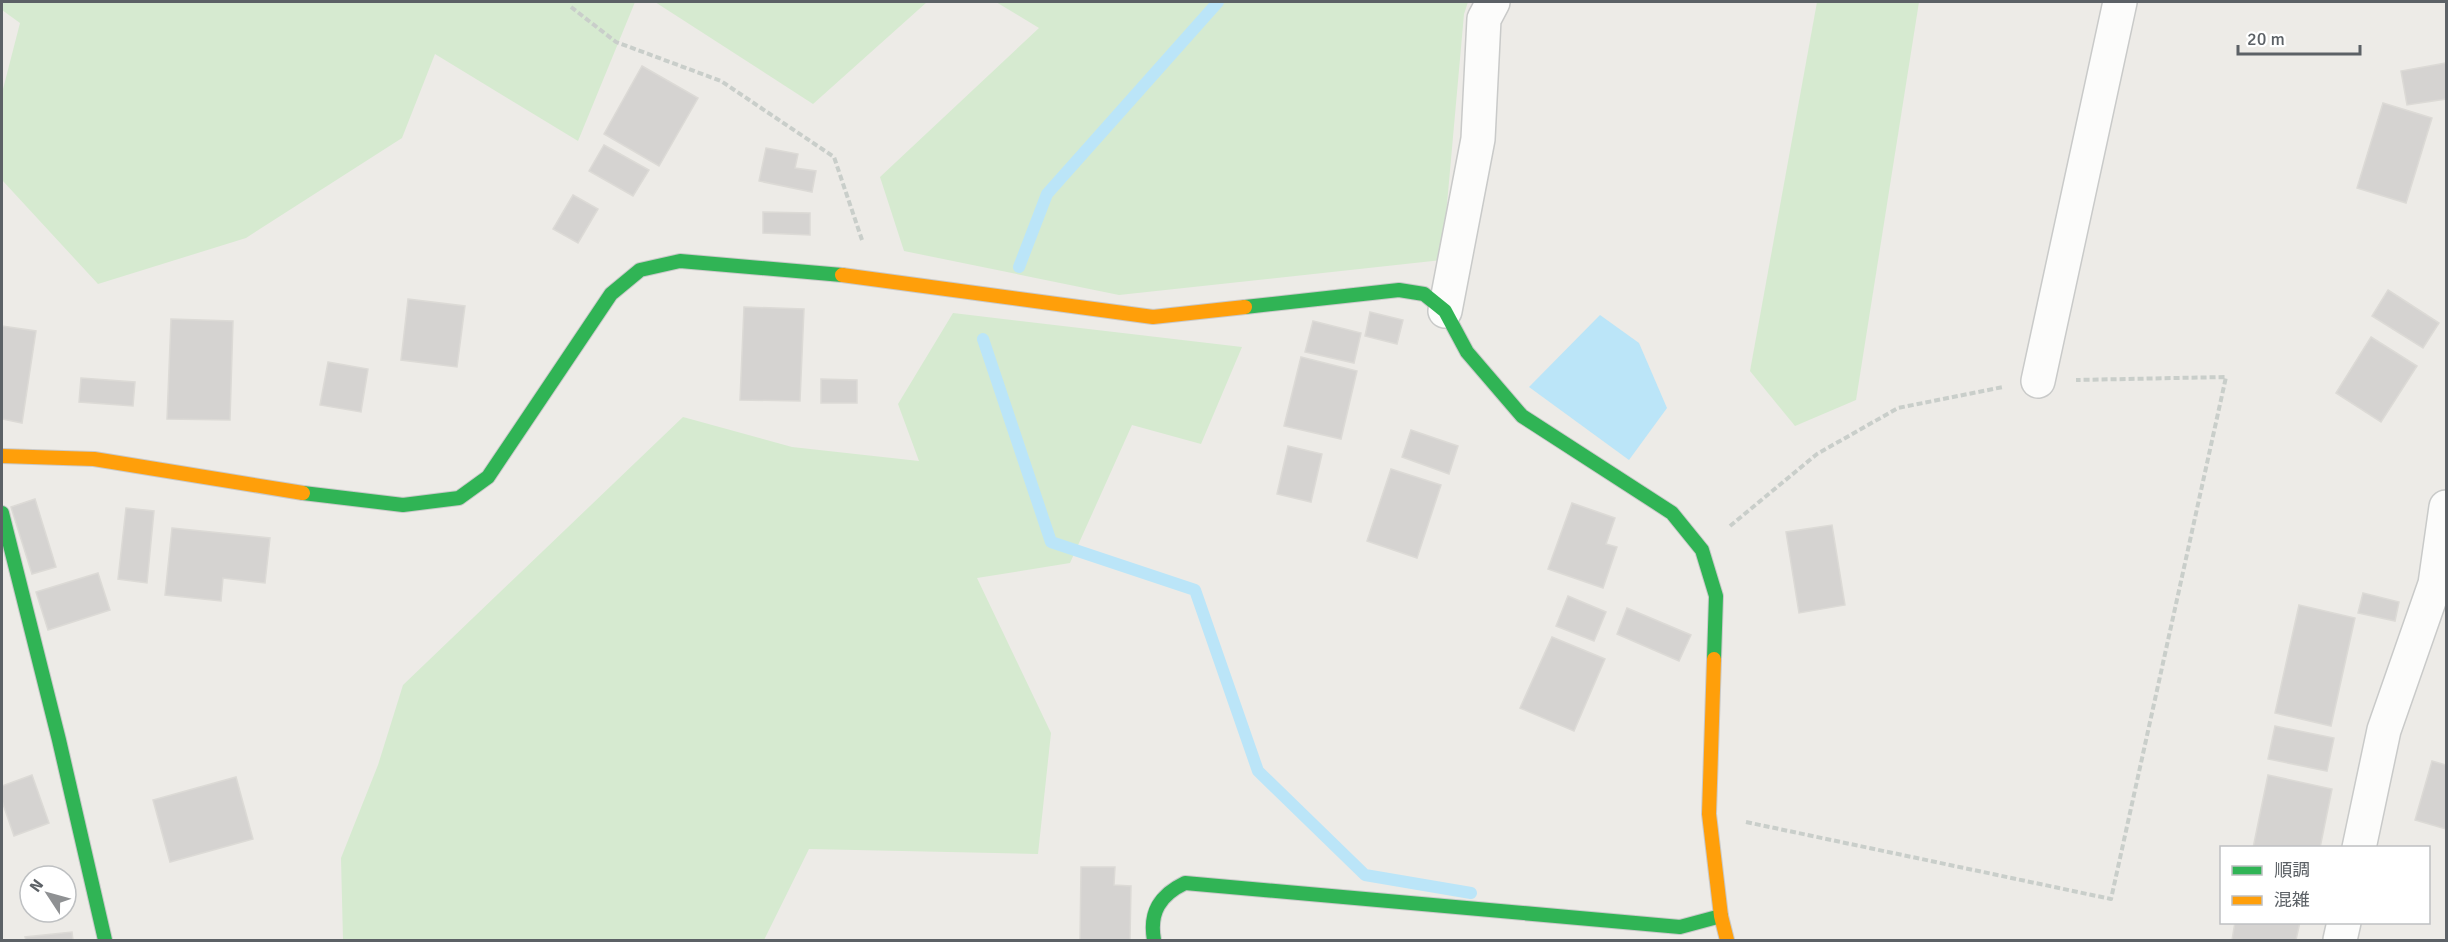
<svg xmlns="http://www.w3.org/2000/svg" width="2448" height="942" font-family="Signika,'Noto Sans JP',sans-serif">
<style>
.green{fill:#d6ead0}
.water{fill:#bbe5f8}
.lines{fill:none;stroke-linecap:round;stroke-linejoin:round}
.stream{stroke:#bbe5f8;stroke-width:12}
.building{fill:#d5d3d1;stroke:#dcdad6;stroke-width:1.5}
.street-casing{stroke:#c9cac9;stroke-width:36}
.fast-casing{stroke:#c9c9c9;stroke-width:16}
.slow-casing{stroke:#c9c9c9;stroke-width:16}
.path{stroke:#c9ceca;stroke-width:4;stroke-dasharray:6 3;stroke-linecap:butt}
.street{stroke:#fcfcfb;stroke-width:33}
.fast{stroke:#30b455;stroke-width:14}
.slow{stroke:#ff9f0a;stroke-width:14}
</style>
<rect width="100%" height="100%" fill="#edebe7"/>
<g class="green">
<polygon points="2,2 635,2 578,141 435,54 402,138 246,238 98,284 2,180 2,93 20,23 2,10"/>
<polygon points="655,2 927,2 813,104"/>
<polygon points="996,2 1468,2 1464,14 1442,260 1119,295 904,251 880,177 1039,28"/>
<polygon points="1817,2 1919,2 1856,400 1795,426 1750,371"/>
<polygon points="953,313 1242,347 1201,444 1132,425 1070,563 977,578 1051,733 1038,854 809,849 764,940 343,940 341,858 378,765 403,685 683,417 792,447 919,461 898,404"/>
</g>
<polygon class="water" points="1600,315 1639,343 1667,408 1629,460 1529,387"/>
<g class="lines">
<g class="stream">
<polyline points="1019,267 1047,194 1218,2"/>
<polyline points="983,339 1051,542 1195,590 1258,771 1365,875 1471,893"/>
</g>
</g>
<g class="building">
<polygon points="2446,63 2446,99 2407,105 2401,71"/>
<polygon points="642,66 698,98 659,166 604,134"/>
<polygon points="2383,103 2432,118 2406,203 2357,188"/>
<polygon points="604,145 649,170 633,196 589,171"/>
<polygon points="766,148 798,154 795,168 816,171 812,192 759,181"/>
<polygon points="573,195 598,209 578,243 553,229"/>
<polygon points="763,212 810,213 810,235 763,233"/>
<polygon points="2388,290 2439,323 2423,348 2372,316"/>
<polygon points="408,299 465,306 457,367 401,360"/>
<polygon points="744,307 804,309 800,401 740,400"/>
<polygon points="1370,312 1403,320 1397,344 1365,336"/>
<polygon points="171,319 233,321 230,420 167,419"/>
<polygon points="1313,321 1361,333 1354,363 1305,352"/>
<polygon points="2,326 36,331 22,423 2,419"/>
<polygon points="2371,337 2417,366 2381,422 2336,393"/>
<polygon points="1301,357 1357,371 1341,439 1284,426"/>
<polygon points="328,362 368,369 361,412 320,405"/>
<polygon points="81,378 135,382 133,406 79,402"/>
<polygon points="821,379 857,380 857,403 821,403"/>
<polygon points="1411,430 1458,446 1449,474 1402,457"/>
<polygon points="1288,446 1322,454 1311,502 1277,494"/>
<polygon points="1391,469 1441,485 1417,558 1367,541"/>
<polygon points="35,499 56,567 32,574 11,507"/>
<polygon points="1572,503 1615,518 1606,544 1617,547 1603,588 1548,569"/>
<polygon points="126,508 154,511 147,583 118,579"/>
<polygon points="1832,525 1845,605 1799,613 1786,532"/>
<polygon points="172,528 270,538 265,583 223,578 221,601 165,595"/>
<polygon points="98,573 110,610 48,630 36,592"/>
<polygon points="2363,593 2399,602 2395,621 2358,613"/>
<polygon points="1568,596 1606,612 1594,641 1556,626"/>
<polygon points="2299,605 2355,618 2331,726 2275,713"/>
<polygon points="1627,608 1691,635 1679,661 1617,634"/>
<polygon points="1552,637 1605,659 1574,731 1520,708"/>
<polygon points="2275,726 2334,738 2327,771 2268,759"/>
<polygon points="2432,761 2446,765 2446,829 2415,820"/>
<polygon points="32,775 49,823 14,836 2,801 2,786"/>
<polygon points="2268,775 2332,789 2320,848 2253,848"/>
<polygon points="236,777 253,839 170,862 153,800"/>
<polygon points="1081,867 1115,867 1114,885 1131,886 1130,940 1080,940"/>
<polygon points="2235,922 2300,922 2296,940 2232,940"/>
<polygon points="72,932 73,940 26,940 25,937"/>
</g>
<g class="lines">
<g class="street-casing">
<g id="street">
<polyline points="1445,311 1478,139 1484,19 1493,2"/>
<polyline points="2038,381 2120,2"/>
<polyline points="2359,848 2384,730 2435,584 2446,507"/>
<polyline points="2340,940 2344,922"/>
</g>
</g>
<g class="fast-casing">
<g id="fast">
<polyline points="1245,307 1399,290 1424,294 1445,311 1467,352 1522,416 1672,513 1702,550 1716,596 1714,659"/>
<polyline points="303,493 403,505 459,498 488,477 611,294 640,270 680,261 842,275"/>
<polyline points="2,513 59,740 105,940"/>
<path d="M1154,940C1149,912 1160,895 1185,883L1680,927L1721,916"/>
</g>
</g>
<g class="slow-casing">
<g id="slow">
<polyline points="842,275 1153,317 1245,307"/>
<polyline points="2,456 94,459 303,493"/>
<polyline points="1714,659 1709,814 1721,916 1727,940"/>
</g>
</g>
<g class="path">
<polyline points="571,7 616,42 721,81 834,157 862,240"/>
<polyline points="1730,526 1817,454 1898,408 2003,387"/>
<polyline points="1746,822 2111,899 2226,377 2076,380"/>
</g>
<use href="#street" class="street"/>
<use href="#fast" class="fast"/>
<use href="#slow" class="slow"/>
</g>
<rect width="2448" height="942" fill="none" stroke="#5c6166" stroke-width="6"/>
<rect x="2220" y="846" width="210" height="78" fill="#ffffff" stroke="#bec0c2" stroke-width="1.5"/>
<rect x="2232" y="866" width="30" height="9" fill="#30b455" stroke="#bec0c2" stroke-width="1.5"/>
<text x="2274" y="876" font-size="18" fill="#5c6166">順調</text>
<rect x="2232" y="896" width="30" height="9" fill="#ff9f0a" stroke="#bec0c2" stroke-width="1.5"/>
<text x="2274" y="906" font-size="18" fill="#5c6166">混雑</text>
<g transform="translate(48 894) rotate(306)"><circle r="28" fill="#ffffff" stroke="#bec0c2" stroke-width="1.5"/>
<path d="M0-4.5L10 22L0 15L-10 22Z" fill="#8f9193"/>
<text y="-9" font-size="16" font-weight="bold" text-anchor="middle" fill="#5c6166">N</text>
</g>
<path d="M2238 45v9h122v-9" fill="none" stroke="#5c6166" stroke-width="3"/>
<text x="2247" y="45" font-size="18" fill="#5c6166" stroke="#ffffff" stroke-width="4.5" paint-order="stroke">20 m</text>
</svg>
